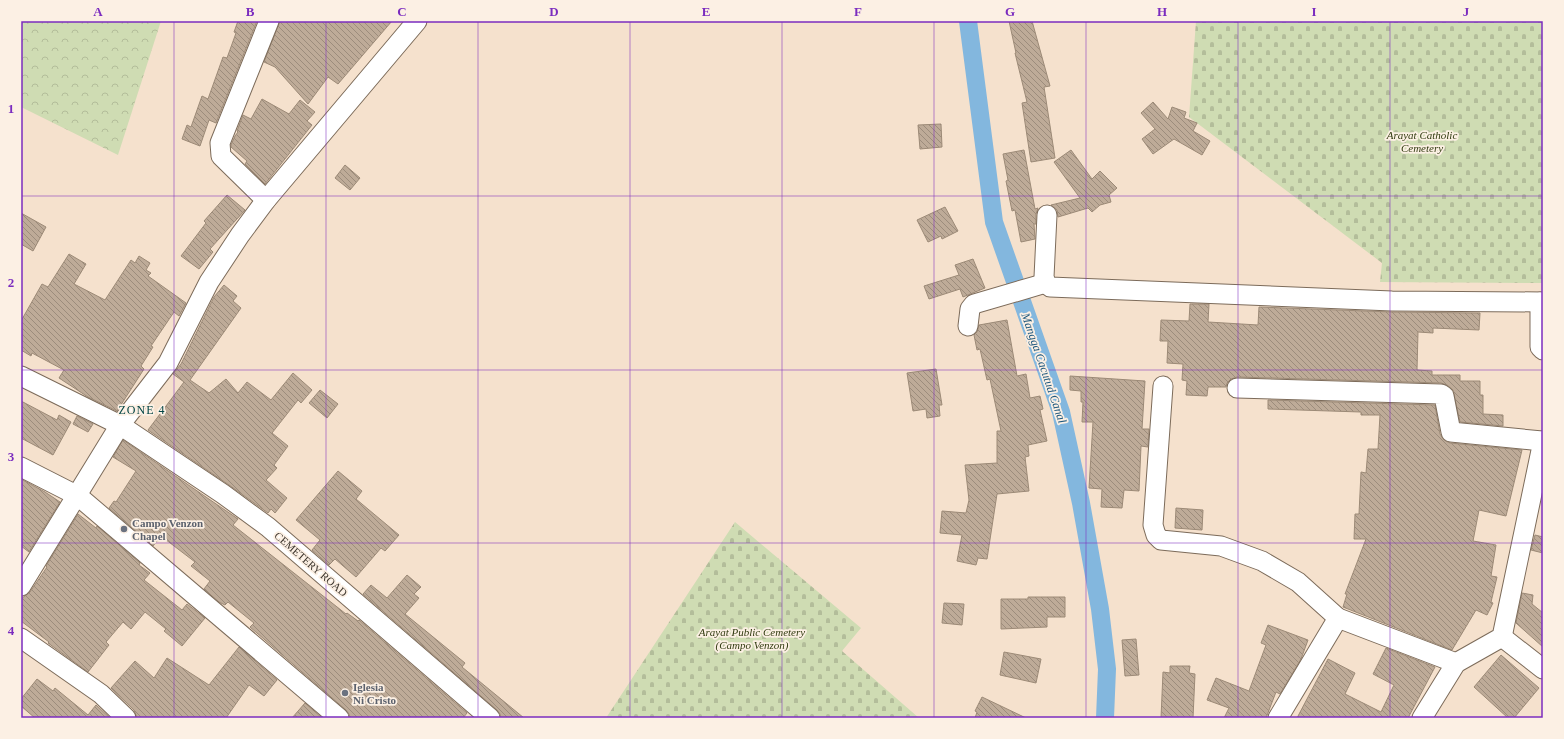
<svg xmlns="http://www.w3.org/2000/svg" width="1564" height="739" font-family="'Times New Roman',serif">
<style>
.forest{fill:url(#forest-crowns)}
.cemetery{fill:url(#cemetery-stones)}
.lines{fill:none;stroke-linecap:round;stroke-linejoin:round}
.canal{stroke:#83b7de;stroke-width:18}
.building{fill:url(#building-back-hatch);stroke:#9c8a77}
.minor-casing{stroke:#7c6b5a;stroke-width:21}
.minor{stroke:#fff;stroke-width:19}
.grid{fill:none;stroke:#7b2cbf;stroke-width:1;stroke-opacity:0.55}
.worship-dot{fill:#6b7280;stroke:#fcf0e4;stroke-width:1.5}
.labels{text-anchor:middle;stroke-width:3.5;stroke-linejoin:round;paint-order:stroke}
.park-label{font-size:11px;font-style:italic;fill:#323c11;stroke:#fcf0e4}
.worship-label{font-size:11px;font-weight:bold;fill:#5b616d;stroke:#fcf0e4;text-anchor:start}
.street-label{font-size:11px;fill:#3c352d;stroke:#fcf0e4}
.water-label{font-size:12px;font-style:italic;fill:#1e587e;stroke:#fcf0e4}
.neighbourhood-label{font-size:12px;letter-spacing:1px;fill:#044;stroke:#fcf0e4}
.neatline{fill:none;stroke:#7b2cbf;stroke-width:1.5}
.grid-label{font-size:13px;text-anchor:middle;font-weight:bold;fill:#7b2cbf}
</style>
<defs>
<pattern id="forest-crowns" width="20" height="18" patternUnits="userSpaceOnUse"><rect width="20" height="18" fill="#cfdcb3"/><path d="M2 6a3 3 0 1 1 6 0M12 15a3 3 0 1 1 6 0" fill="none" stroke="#b3bd9a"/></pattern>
<pattern id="cemetery-stones" width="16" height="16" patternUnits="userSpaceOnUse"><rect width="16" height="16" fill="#cfdcb3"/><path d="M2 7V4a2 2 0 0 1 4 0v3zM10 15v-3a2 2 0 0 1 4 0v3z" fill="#b3bd9a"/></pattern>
<pattern id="building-back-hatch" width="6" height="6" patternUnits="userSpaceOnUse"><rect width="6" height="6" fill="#beab98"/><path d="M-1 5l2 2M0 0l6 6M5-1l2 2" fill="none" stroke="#9c8c7c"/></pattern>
</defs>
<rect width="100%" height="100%" fill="#f5e1cd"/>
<polygon class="forest" points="21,21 161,21 118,155 21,107"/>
<g class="cemetery">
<polygon points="1196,21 1543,21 1543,283 1380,282 1382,263 1189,117"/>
<polygon points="735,522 861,628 842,651 919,718 606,718"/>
</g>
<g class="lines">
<polyline class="canal" points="968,21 994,222 1061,412 1081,503 1100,609 1107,669 1105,718"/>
</g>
<g class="building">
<polygon points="238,21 257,21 216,123 209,120 200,146 182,139 187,125 191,127 202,96 208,99 223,57 227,58 236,33 234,32"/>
<polygon points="280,21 392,21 338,84 328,77 308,104 275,67 264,62"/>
<polygon points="1009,21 1032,21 1050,86 1044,87 1055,158 1031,162 1022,103 1027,102 1015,53 1016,53"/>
<polygon points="262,99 289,114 300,100 315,112 307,121 312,125 265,184 245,164 247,161 231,147 231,145 235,136 238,132 237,131 243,115 251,119"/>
<polygon points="1153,102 1168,119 1172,107 1186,112 1184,118 1197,123 1193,131 1210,141 1202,155 1174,139 1153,154 1142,139 1155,129 1141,113"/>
<polygon points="941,124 942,147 920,149 918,125"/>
<polygon points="1024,150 1035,209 1038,208 1036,214 1036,224 1034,224 1035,239 1021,242 1015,210 1012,211 1006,181 1008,180 1003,154"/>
<polygon points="1071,150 1092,179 1100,171 1117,188 1109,195 1111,202 1100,205 1092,212 1088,208 1058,217 1057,210 1051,205 1080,198 1054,162"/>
<polygon points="345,165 360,178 350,190 335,178"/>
<polygon points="227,195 245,210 210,249 213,252 199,269 181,256 206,223 204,221"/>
<polygon points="945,207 958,231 942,239 941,236 928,242 917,220"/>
<polygon points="21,213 46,227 33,251 21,244"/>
<polygon points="69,254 86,264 74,284 105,300 131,260 135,263 139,256 150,263 146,270 151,273 148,276 186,303 179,316 174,312 151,346 153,347 141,366 144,369 117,411 88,397 59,378 64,370 32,353 31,356 21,350 21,321 42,284 48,287"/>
<polygon points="973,259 985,288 963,297 960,289 929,299 924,286 959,275 955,265"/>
<polygon points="224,285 237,296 233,301 241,308 190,380 209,393 226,379 238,393 247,382 271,400 293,373 312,390 301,403 298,400 272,433 288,446 274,465 277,468 266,480 287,498 275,513 271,509 268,513 229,485 148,430 184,382 173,374 181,364 214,297"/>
<polygon points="1190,304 1209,304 1208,322 1258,325 1259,307 1392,312 1480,313 1479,330 1433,328 1433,333 1418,332 1417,370 1432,371 1432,375 1460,375 1460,381 1480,381 1480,395 1483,395 1483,414 1503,415 1503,426 1460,422 1453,390 1447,385 1441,383 1237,377 1231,379 1227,383 1226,387 1208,387 1207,396 1186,395 1187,381 1182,380 1183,364 1167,363 1168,341 1160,341 1161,320 1189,321"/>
<polygon points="1007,320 1017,376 1026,374 1030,398 1040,396 1043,409 1040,410 1047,441 1028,445 1029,456 1025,457 1029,491 997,494 987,559 978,558 976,565 957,561 962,535 940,533 942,511 966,513 969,500 965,465 997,463 997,431 1001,431 990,379 987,380 980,349 977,350 974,335 977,332 979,325"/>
<polygon points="936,369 942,405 939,405 940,416 927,418 926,409 913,411 907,373"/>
<polygon points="1070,376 1145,381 1142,429 1149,429 1148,447 1141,446 1139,491 1124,490 1122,508 1101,507 1102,489 1089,488 1093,422 1082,422 1083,402 1081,402 1081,391 1070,390"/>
<polygon points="320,390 338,404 327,418 309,403"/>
<polygon points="1268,400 1435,405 1440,434 1444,440 1450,443 1522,450 1506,516 1479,510 1473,541 1496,545 1491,576 1497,577 1491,602 1493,603 1487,615 1476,610 1452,650 1343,607 1347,594 1345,594 1366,539 1354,539 1355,514 1359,514 1361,472 1366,473 1368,449 1378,449 1380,415 1361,415 1361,412 1268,409"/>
<polygon points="21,401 57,420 59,415 71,422 53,455 21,438"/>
<polygon points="77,416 93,424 88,432 73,424"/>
<polygon points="123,440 238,519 233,525 346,614 347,613 358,621 359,620 467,713 463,718 350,718 349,714 346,710 250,627 254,623 228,602 225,605 219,602 204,589 210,581 191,566 195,562 161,536 153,546 109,508 114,501 116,502 136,471 113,457"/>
<polygon points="338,471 362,491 356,499 399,535 385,551 381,548 356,577 335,559 329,565 312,550 320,540 296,520"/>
<polygon points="21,479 45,492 60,502 29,552 21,546"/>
<polygon points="1176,508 1203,510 1202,530 1175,528"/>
<polygon points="78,514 96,528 97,526 140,563 139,565 150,573 144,580 182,610 187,604 205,618 182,646 164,631 166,629 145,612 131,629 123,622 106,642 109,645 88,672 48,643 49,642 21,621 21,599 30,592 47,567 46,566"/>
<polygon points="1535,535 1543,537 1543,553 1531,550"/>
<polygon points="407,575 421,587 414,594 419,598 405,614 465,663 462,667 524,718 501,718 500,714 497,710 363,594 371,585 387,598"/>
<polygon points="1522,593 1533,595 1532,604 1543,613 1543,647 1516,623"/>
<polygon points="1028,597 1065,597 1065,617 1047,617 1047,627 1001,629 1001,599 1028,599"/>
<polygon points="944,603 964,604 962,625 942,623"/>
<polygon points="1268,625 1308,640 1301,659 1280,694 1276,692 1266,718 1224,718 1229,708 1207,700 1216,678 1249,691 1266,645 1261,643"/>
<polygon points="1136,639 1139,675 1125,676 1122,640"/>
<polygon points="239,647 277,680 264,696 249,685 226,718 137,718 134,710 111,688 135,661 154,678 167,658 209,685"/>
<polygon points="1386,648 1435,667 1408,718 1297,718 1328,659 1355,673 1345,694 1381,712 1394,685 1373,674"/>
<polygon points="1004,652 1041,659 1036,683 1000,675"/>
<polygon points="1501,655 1539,688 1514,718 1508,718 1474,687"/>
<polygon points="1170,666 1190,666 1189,673 1195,674 1193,718 1161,718 1163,672 1170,673"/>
<polygon points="37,679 53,691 55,688 88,715 96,705 110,718 35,718 21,706 21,699"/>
<polygon points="982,697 1026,718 975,718 977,712 975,711"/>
<polygon points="305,703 322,718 292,718"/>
</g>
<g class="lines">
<g class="minor-casing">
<g id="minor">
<polyline points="266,200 221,156 220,143 269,21"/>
<polyline points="1047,215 1044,277 1046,283 1050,287 1392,301 1543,302"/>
<polyline points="1540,302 1540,347 1543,350"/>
<polyline points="968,326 970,309 974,304 1046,283"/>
<polyline points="21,376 120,425 223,494 268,527 490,718"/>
<polyline points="1163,386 1153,525 1156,535 1161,540 1221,546 1262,561 1298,582 1338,618 1456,663"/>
<polyline points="1237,388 1441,394 1444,396 1451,432 1542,441"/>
<polyline points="21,467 78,496 339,718"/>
<polyline points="21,586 120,425 168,363 209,282 240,235 266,200 417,21"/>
<polyline points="1502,637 1543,669"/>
<polyline points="21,638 101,694 126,718"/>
<polyline points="1278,718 1338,618"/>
<polyline points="1422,718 1456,663 1502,637 1543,441"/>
</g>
</g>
<use href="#minor" class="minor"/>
</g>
<path class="grid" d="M174,21V718M326,21V718M478,21V718M630,21V718M782,21V718M934,21V718M1086,21V718M1238,21V718M1390,21V718M21,196H1543M21,370H1543M21,543H1543"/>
<g class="worship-dot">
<circle cx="124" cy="529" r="4"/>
<circle cx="345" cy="693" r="4"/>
</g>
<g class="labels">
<g class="park-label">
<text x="1422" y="139">Arayat Catholic<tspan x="1422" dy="13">Cemetery</tspan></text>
<text x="752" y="636">Arayat Public Cemetery<tspan x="752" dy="13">(Campo Venzon)</tspan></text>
</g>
<g class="worship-label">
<text x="132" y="527">Campo Venzon<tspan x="132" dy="13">Chapel</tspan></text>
<text x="353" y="691">Iglesia<tspan x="353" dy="13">Ni Cristo</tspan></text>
</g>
<g class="street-label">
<text transform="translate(311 564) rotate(41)" y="4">CEMETERY ROAD</text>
</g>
<g class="water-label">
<text transform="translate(1044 368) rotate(71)" y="4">Mangga Cacutud Canal</text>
</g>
<g class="neighbourhood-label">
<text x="142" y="414">ZONE 4</text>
</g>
</g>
<rect width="1564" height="739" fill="none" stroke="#fcf0e4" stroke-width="44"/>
<rect x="22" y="22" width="1520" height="695" class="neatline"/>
<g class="grid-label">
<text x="98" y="16">A</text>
<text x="250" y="16">B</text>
<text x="402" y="16">C</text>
<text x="554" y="16">D</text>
<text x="706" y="16">E</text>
<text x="858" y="16">F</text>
<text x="1010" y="16">G</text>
<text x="1162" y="16">H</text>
<text x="1314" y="16">I</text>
<text x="1466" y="16">J</text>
<text x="11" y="113">1</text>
<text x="11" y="287">2</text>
<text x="11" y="461">3</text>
<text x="11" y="635">4</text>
</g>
</svg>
